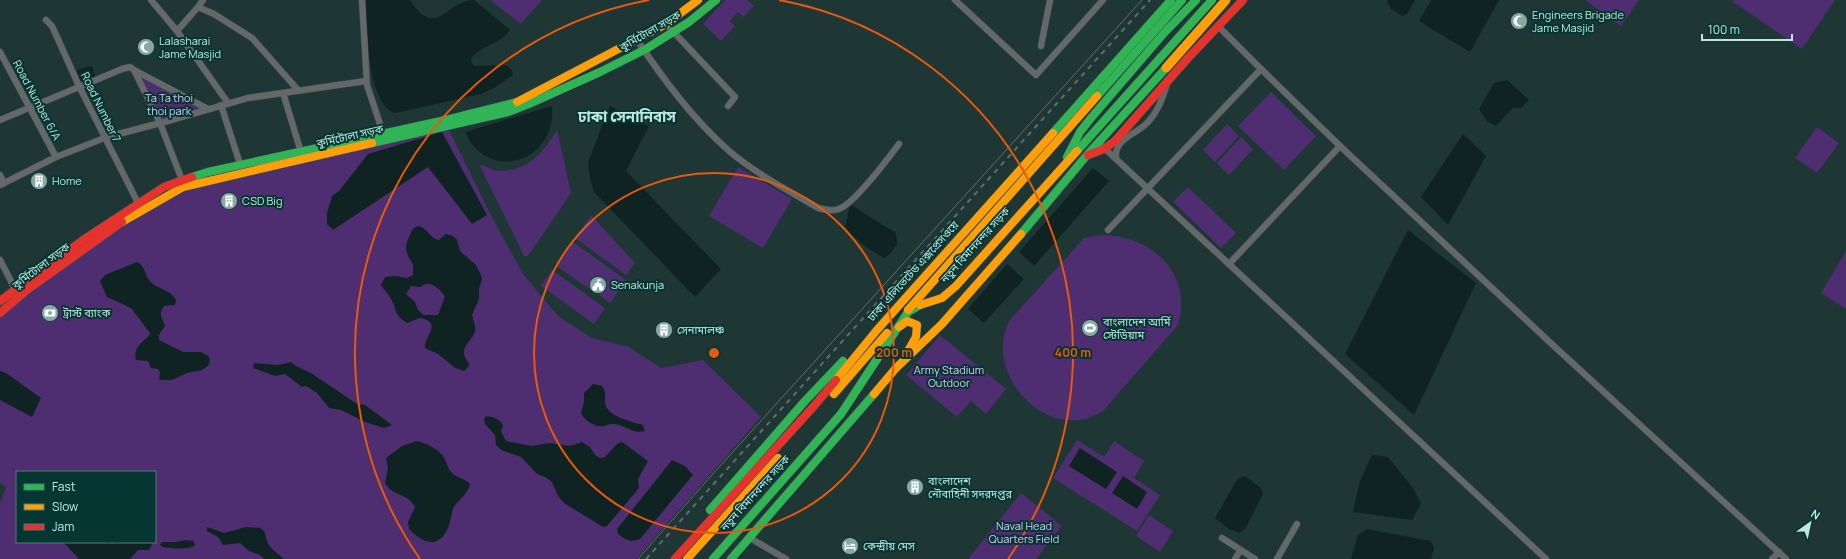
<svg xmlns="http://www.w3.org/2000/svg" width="1846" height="559" font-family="Manrope,'Noto Sans Bengali',sans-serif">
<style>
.green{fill:#4e2e70;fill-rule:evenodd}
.water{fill:#0f2422;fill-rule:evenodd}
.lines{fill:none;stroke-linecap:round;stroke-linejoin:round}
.street-casing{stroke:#3d5452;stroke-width:7}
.fast-casing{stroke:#3d5452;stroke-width:9}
.slow-casing{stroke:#3d5452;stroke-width:9}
.jam-casing{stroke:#3d5452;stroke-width:9}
.street{stroke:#656868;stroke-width:6}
.fast{stroke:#30b455;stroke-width:8}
.slow{stroke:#ff9f0a;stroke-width:8}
.jam{stroke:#e5322d;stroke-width:8}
.tram{stroke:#626d6b;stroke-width:1}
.rail{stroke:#626d6b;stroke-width:2;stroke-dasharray:5 5;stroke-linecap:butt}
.slow-bridge-casing{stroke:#3d5452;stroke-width:10;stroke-linecap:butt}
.slow-bridge{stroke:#ff9f0a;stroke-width:9}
.ring{fill:none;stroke:#e8590c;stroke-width:2}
.labels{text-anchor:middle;stroke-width:4;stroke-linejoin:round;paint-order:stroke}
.poi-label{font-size:11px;fill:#bfe7e1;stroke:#053632;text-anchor:start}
.street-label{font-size:11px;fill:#bfe7e1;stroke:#053632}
.park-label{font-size:11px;fill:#ddc8f7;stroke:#053632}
.district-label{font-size:15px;font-weight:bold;fill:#bfe7e1;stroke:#053632}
.centre{fill:#e8590c;stroke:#053632;stroke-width:2}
.ring-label{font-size:12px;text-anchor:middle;font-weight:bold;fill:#e8590c;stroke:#053632;stroke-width:4;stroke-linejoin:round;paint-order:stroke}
</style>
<rect width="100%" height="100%" fill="#1e3634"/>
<g class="green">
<polygon points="490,0 542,0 521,24"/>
<polygon points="725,0 748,0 754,6 743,17 738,12 730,21 735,26 721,41 703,24"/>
<polygon points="1585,0 1639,0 1621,26"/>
<polygon points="1734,0 1835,0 1802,49 1733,2"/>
<polygon points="137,73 203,109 162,121"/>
<polygon points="1271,92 1316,136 1284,170 1238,126"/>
<polygon points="1227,124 1239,136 1215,162 1203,150"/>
<path d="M447,126L493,219L523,274L558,316L592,338L629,347L661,368L703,360L761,417L636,559H0V503L6,487L0,483V317L84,252L176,193ZM17,472H155V542H17Z"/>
<polygon points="1817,127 1839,143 1817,173 1795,158"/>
<path d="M557,130L571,193L528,256H524L479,164C486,166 494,171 500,171C529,171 543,152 557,130Z"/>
<polygon points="1241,137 1253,149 1229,175 1217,163"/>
<polygon points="738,167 792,199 763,248 709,216"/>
<polygon points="1188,187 1236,233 1221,248 1173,202"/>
<polygon points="591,215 635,263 626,275 575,238"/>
<path d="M1101,235C1151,235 1193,272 1178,325L1103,411C1050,446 982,376 1009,321L1084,238Z"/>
<polygon points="573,242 626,280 610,303 556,266"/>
<polygon points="1846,251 1846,309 1821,293"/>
<polygon points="552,270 605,308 594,324 541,286"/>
<polygon points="940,335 1006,389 986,414 971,401 957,417 906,375"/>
<polygon points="1077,440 1104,457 1114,441 1144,461 1134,478 1160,495 1137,531 1053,478"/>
<polygon points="1021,493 1062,526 1036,559 968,559"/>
<polygon points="1149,515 1173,531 1160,552 1136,536"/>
</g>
<g class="water">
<path d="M366,0H410C436,41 447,0 474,0L510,30C501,44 481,45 471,59L472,64L475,66L506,65L512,70L513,75L494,88L481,94L395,113C368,105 365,24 366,0Z"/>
<polygon points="1388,0 1415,0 1407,14 1402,16 1391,9 1387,2"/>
<polygon points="1431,0 1499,0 1470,52 1419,21"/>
<polygon points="92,66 95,77 80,81 77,70"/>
<polygon points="1507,80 1529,100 1521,108 1513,108 1496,126 1487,121 1479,109 1494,83"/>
<path d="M552,106C557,162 488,184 465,132Z"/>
<polygon points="610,106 649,126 626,171 721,269 695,297 594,192 590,179 588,162"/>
<polygon points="442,132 487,215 472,224 428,167 333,230 327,224 327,213 332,196 339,191 368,154"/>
<polygon points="1463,134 1486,156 1448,225 1421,197"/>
<polygon points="1093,168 1109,181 1034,266 1019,252"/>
<path d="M851,205L896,233L897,244L890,254L884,258C870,250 854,240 845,226C848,218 847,213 851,205Z"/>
<path d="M418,226C428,228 429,238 439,240L446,234L453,236L457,240L460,251L476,265L481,275L482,279L479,289V299L472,315C473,320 476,326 475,331C471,344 456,348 469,363V366L464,371L455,368L438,354L425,348C423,337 444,323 420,318L407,323C394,315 397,310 391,299C389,294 384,290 381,285L385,277L395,276L407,278L413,275V264C405,253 404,247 410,235C412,230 412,228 418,226ZM426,284C434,283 440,290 445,296L438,315H424L418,310L415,302L406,294L411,286L420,287Z"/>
<polygon points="1408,230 1476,283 1414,415 1345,354"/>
<path d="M137,262C146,266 144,276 151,282C159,290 171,290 176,300L175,305L164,306C158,313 162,318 165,326L159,335V340L183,352H201L208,356L210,359L209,365L202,370L187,373L172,380H159L160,372L158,369L151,368L148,361L136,360C133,348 141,343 149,336L150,333L131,308L107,297L100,281L105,275Z"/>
<polygon points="1007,264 1024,279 984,323 968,309"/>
<polygon points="291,362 296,366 311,373 357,404 365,405 392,425 384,428 365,422 341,410 329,408 317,393 306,386 302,387 285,374 275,376 253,368 254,363 278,365"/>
<polygon points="0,371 6,373 41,398 32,417 0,400"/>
<path d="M593,384L602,386C606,392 605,395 605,401C605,417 631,421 643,425L645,431C635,434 628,428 619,425C613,423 609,424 604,426C595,428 584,420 581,413L584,402V393Z"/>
<path d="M486,416C493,417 501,419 503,426L501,431L506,441L532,446L549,443L570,446L582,442L590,447L595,455L600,458L605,457L618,443L622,442L648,461L638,479L639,488L607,526L603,527L564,503L558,496L552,482L545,477L537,474L521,457L501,450L496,445L495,435L485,424L484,419Z"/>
<path d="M417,441C428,444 442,450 446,462C448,466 448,469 452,473C457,478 465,478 470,484C469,493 459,499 454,507C451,513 451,521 448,528C438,550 423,543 409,529L408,522L415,507C408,493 393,497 385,483L388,468L386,458L402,446Z"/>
<polygon points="1080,448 1117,472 1106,489 1069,466"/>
<polygon points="1372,455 1388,457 1413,488 1421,503 1412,520 1353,512 1360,481"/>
<path d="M672,460L685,466L693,475L640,539C630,543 626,540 618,534L617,529Z"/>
<polygon points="1123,476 1147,492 1137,509 1112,493"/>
<polygon points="1245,476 1261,488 1263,494 1245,529 1239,533 1229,529 1215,518 1235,483 1239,478"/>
<polygon points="207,527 224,533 246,527 260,528 264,531 268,544 272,549 284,559 264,559 260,555 249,551 240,543 223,545 218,537 207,531"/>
<polygon points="1367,529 1431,541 1434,548 1431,559 1351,559 1358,535"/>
<path d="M187,540L193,541L195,545C190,550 167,549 161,546L160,544L163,542H176Z"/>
<polygon points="63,542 107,542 112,544 116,542 153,542 149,550 138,550 130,559 79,559"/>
</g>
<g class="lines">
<g class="street-casing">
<g id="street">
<polyline points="151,0 177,31 228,103"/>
<polyline points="362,0 367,85 383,133"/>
<polyline points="955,0 1036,75 1103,0"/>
<polyline points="198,7 203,0"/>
<polyline points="46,20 52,26 79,86 138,203"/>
<polyline points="666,24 735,97 728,106"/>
<polyline points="1218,26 1261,69"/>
<polyline points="177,31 198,7 214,14 252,38 298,90"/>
<path d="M637,40C664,80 692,118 728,150C753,172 789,191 818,208C826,210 835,212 843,207C859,197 887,160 899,144"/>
<polyline points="1041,46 1050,0"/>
<polyline points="0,52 56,157"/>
<polyline points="283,93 301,152"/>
<polyline points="221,105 240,164"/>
<polyline points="0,120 122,69 130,67 134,70"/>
<polyline points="1102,146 1546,559"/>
<polyline points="1340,146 1555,347 1786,559"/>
<path d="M1116,158C1114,139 1135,135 1147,123C1158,112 1163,98 1167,84"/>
<polyline points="0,175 4,183"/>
<polyline points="182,180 160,123 134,70 208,109"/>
<polyline points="0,185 56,157 107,137 168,121 248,98 366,81"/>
<polyline points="1108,230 1261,69 1340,146 1229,264"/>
<polyline points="0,260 15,289"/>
<polyline points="750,538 786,559"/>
<polyline points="1222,538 1255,559"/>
<polyline points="1235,559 1240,551"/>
<polyline points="1277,559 1297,524"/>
<polyline points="1772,559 1779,552"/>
</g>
</g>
<g class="fast-casing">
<g id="fast">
<polyline points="1097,96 1182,0"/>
<polyline points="1053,133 1171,0"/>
<polyline points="372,143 508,112 531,103 600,72 646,49 689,22 716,0"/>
<polyline points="1077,151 1212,0"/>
<polyline points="1067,157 1080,132 1091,118 1164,33 1196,0"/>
<polyline points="192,177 208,172 446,120 517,102"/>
<polyline points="1021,234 1087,155 1166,68"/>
<polyline points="710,510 805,401 843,361"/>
<polyline points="713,559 841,414 908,312 920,305"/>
<polyline points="731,559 874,394"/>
</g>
</g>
<g class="slow-casing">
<g id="slow">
<polyline points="517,102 666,24 698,0"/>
<polyline points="122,222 183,187 372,143"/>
<polyline points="920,305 942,298 956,286 1077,151"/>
<polyline points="908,310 1097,96"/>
<polyline points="899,327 907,321 917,325 916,337 908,351"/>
<polyline points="836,380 877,330 1053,133"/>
<polyline points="834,394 887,333"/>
<polyline points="874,394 896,368 942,324 1021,234"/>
<polyline points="687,559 778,458"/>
</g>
</g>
<g class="jam-casing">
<g id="jam">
<polyline points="1088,155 1104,149 1115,141 1188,58 1243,0"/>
<polyline points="0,301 86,238 164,187 192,177"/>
<polyline points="0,313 27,290 122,222"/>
<polyline points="675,559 814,406 836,380"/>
</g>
</g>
<use href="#street" class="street"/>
<use href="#fast" class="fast"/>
<use href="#slow" class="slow"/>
<use href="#jam" class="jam"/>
<polyline class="tram" points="638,559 711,476 1142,0"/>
<polyline class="rail" points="646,559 1150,0"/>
<g class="slow-bridge-casing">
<polyline id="slow-bridge" points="1166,68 1226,0"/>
</g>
<use href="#slow-bridge" class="slow-bridge"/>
</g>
<g class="ring">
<circle cx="714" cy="353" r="180"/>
<path d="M420 559A359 359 0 0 1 649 0M779 0A359 359 0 0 1 1008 559"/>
</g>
<defs>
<g id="mosque-disc" transform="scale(0.9)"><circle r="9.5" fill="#87a9a4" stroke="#053632"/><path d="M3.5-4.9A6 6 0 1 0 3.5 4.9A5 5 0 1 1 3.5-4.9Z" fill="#fff"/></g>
<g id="building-disc" transform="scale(0.9)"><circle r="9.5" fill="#87a9a4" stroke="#053632"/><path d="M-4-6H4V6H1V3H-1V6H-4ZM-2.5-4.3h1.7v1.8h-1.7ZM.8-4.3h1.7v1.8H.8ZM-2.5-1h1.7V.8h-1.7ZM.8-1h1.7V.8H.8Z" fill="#fff"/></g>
<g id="civic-disc" transform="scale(0.9)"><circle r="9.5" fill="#87a9a4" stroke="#053632"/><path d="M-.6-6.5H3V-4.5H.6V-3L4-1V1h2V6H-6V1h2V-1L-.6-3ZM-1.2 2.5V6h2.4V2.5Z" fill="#fff"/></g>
<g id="bank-disc" transform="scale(0.9)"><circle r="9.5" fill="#87a9a4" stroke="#053632"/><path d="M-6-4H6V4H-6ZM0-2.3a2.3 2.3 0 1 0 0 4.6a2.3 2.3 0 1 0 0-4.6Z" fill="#fff"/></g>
<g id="stadium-disc" transform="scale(0.9)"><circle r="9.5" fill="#87a9a4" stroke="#053632"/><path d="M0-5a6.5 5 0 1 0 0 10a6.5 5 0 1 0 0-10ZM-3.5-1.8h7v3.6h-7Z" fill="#fff"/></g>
<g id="hotel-disc" transform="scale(0.9)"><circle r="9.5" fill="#87a9a4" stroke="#053632"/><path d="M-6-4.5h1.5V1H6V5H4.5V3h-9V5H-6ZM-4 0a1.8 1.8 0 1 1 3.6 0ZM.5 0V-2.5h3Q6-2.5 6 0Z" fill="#fff"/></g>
</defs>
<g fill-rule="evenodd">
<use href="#mosque-disc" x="1519" y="21"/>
<use href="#mosque-disc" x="146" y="47"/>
<use href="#building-disc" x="39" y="181"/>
<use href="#building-disc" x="229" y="201"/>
<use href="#civic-disc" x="598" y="285"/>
<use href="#bank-disc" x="50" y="313"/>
<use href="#stadium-disc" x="1090" y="328"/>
<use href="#building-disc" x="664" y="330"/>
<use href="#building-disc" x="915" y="487"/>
<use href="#hotel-disc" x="850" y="546"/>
</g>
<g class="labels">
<g class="poi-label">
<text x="1532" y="19">Engineers Brigade<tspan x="1532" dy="13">Jame Masjid</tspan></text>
<text x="159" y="45">Lalasharai<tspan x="159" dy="13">Jame Masjid</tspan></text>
<text x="52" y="185">Home</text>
<text x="242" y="205">CSD Big</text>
<text x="611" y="289">Senakunja</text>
<text x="63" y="317">ট্রাস্ট ব্যাংক</text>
<text x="1103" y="326">বাংলাদেশ আর্মি<tspan x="1103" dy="13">স্টেডিয়াম</tspan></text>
<text x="677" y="334">সেনামালঞ্চ</text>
<text x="928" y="485">বাংলাদেশ<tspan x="928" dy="13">নৌবাহিনী সদরদপ্তর</tspan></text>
<text x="863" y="550">কেন্দ্রীয় মেস</text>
</g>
<g class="street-label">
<text transform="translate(650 31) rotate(-30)" y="4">কুর্মিটোলা সড়ক</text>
<text transform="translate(37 100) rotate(62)" y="4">Road Number 6/A</text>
<text transform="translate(101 107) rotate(64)" y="4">Road Number 7</text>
<text transform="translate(350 136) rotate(-13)" y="4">কুর্মিটোলা সড়ক</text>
<text transform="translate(975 245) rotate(-48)" y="4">নতুন বিমানবন্দর সড়ক</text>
<text transform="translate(41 266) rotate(-37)" y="4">কুর্মিটোলা সড়ক</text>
<text transform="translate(913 271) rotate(-48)" y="4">ঢাকা এলিভেটেড এক্সপ্রেসওয়ে</text>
<text transform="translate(755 493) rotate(-48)" y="4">নতুন বিমানবন্দর সড়ক</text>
</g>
<g class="park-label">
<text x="169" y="102">Ta Ta thoi<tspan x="169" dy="13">thoi park</tspan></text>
<text x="949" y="374">Army Stadium<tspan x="949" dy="13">Outdoor</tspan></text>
<text x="1024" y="530">Naval Head<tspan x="1024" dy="13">Quarters Field</tspan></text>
</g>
<g class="district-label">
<text x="627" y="122">ঢাকা সেনানিবাস</text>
</g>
</g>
<circle cx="714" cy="353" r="6" class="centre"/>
<g class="ring-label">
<text x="894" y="357">200 m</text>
<text x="1073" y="357">400 m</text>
</g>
<rect x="16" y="471" width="140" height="72" fill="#053632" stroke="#4f7d78"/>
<rect x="24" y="484" width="20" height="6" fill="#30b455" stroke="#4f7d78"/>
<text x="52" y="491" font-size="12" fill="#bfe7e1">Fast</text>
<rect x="24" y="504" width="20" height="6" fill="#ff9f0a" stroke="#4f7d78"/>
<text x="52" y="511" font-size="12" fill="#bfe7e1">Slow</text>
<rect x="24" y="524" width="20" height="6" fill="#e5322d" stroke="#4f7d78"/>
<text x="52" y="531" font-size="12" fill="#bfe7e1">Jam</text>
<g transform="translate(1810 523) rotate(33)" stroke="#053632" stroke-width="3" paint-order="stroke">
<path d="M0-3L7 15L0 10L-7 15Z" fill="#bfe7e1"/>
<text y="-6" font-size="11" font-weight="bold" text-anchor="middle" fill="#bfe7e1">N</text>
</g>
<path d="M1702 34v6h90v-6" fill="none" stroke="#bfe7e1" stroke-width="2"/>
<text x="1708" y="34" font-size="12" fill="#bfe7e1" stroke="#053632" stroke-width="3" paint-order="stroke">100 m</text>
</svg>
